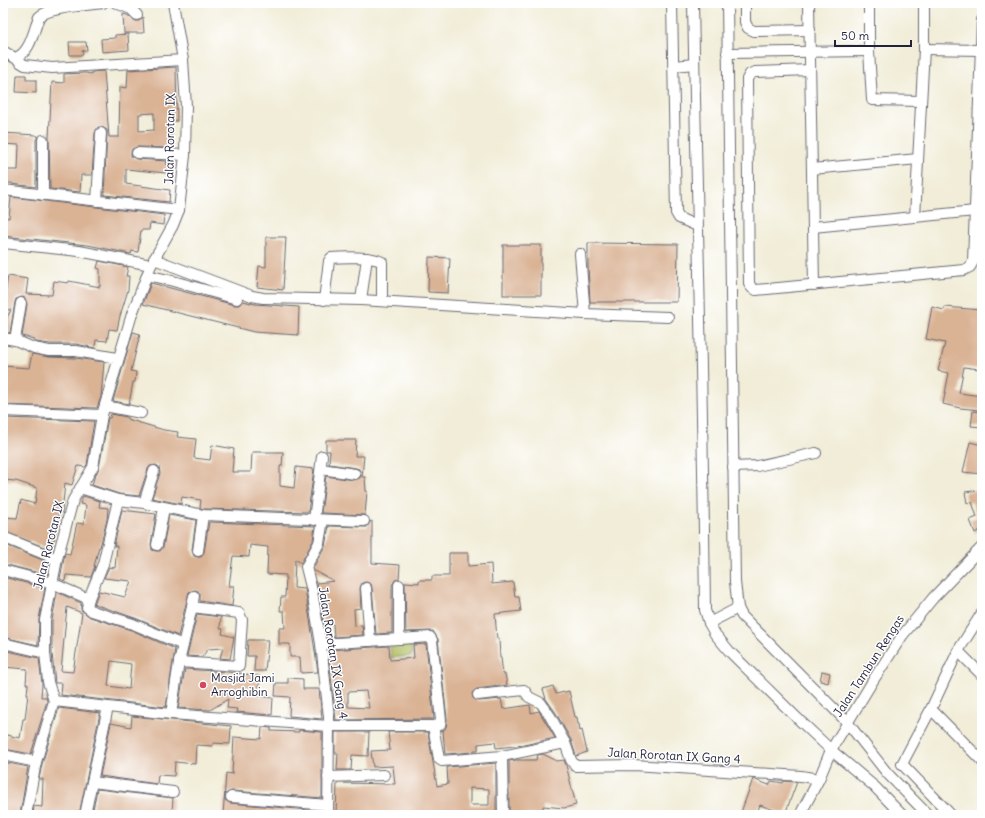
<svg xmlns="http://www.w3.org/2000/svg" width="985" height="818" font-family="Delius,sans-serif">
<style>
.green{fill:#adbb5d;stroke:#686e4c}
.building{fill:#dab395;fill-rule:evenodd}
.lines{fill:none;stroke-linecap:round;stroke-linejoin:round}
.minor-casing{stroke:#6a6972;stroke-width:12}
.minor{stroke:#fff;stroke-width:10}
.poi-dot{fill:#d1495b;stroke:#fff;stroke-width:1.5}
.labels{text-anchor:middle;stroke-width:3;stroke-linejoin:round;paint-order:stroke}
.street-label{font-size:12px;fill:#22223b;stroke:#fff}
.poi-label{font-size:12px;fill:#22223b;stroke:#fff;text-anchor:start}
</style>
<rect width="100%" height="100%" fill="#fff"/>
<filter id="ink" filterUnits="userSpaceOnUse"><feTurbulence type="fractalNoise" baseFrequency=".025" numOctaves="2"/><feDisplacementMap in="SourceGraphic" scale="8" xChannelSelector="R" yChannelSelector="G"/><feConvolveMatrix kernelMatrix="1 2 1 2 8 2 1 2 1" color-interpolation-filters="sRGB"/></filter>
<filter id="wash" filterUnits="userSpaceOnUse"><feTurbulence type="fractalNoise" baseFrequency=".012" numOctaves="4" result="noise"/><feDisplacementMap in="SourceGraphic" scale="16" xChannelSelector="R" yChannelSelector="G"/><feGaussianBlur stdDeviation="0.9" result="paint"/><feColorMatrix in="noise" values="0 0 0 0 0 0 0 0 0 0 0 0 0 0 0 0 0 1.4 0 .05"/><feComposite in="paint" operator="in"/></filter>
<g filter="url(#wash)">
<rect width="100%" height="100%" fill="#f1edd8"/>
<polygon class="green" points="411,640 412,656 391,658 390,642"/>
<g id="blocks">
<g class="building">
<polygon points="123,14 127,15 136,21 139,21 143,17 144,33 124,33"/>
<polygon points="128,34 129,50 102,52 101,39 115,38 115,35"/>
<polygon points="69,42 86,42 87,50 82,51 83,55 70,55"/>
<path d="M176,67L177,121H170V146L169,148L137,147L132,149L131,152V156L136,159L167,161L166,173L126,169V184L170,190L169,202L104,195L107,133V130L102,127H98L95,133L92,175H81L80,192L50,189L49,137L52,82L64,83V74L85,73L92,74V72L104,71L109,137H119L120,87L127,88L128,70ZM154,113V130L139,131V114Z"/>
<polygon points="17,75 26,75 26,80 36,80 36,93 16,92"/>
<polygon points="3,133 36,135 36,136 38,136 36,140 36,187 12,184 12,183 3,183 3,170 18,170 19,145 3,144"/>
<polygon points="11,197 164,215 163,225 150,223 149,230 141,230 138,252 132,251 131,254 88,245 3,236 3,217 9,218"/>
<polygon points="266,237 286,237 283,290 257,287 259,266 266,267"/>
<polygon points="588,243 678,244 677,302 590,302 588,266"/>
<rect x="503" y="245" width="38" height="50"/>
<polygon points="429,257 450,258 448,293 428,292"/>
<polygon points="99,261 128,267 126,276 129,276 128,290 120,316 117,330 109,329 107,341 96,340 95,348 76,344 50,344 36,342 34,341 34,339 22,336 27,304 25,298 22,297 16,299 15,302 10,333 3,332 3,324 11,310 3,309 3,294 5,294 8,276 28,279 26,294 52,295 54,281 68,283 69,281 100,287 100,269 97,268"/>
<polygon points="151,283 235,305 239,305 243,301 255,304 299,307 298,335 254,332 143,304"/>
<polygon points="932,307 944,310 945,307 982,310 982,366 979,366 979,369 964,367 959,393 982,396 980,410 960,408 943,404 949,373 938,371 945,343 926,339"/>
<polygon points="133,332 140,334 131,371 136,372 135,382 133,382 129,404 113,401"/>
<polygon points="32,354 49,357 75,358 104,362 101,397 97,408 3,405 3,366 29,368"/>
<polygon points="973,411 982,412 982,427 971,426"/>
<polygon points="111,414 127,417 127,419 164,430 178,432 177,437 196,439 194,458 210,460 212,445 234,449 232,472 251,472 252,452 283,452 282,466 280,466 280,486 294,488 296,467 314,469 308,512 204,509 200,508 201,500 182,497 181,504 152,498 160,473 159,467 156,465 150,466 148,469 139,496 119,494 92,485 94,478 99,468 108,418 110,418"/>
<polygon points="3,418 94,421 87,465 85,467 78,466 72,485 65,483 62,513 59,513 52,550 3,531 3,517 17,518 21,500 35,504 37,488 16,481 3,480"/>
<polygon points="326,440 356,440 355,456 364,456 362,477 365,477 366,491 367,491 365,515 321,513 326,476 354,480 360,478 361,475 359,469 356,468 329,464 330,451 326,451"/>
<polygon points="970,442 982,445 982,456 979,465 982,465 982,474 963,472"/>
<polygon points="981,490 982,494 982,529 975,533 970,520 977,517 972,502 967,503 965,492"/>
<polygon points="83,496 100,501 99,507 108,508 107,520 100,547 99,547 94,566 95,566 91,577 66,575 65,581 60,579 65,553 70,554 77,523 84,524 86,505 80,504"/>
<polygon points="122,510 156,514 151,544 152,550 156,551 160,551 163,547 169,515 196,520 192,550 194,556 198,557 201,557 204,552 209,522 315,526 313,541 301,563 295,559 294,588 305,589 314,645 318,672 301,673 300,657 290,657 290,644 279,644 279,628 285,628 284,611 280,611 281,597 285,597 286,575 267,574 268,547 250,545 249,557 233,556 229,586 234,586 232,606 200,601 200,594 198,591 195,590 189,592 178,636 135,618 94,604 99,591 125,597 131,581 104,578 109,567 115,568 117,546 114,546"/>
<polygon points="372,521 372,563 400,565 399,579 395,580 392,585 392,633 376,634 372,588 371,584 366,582 362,583 360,588 361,608 354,609 355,626 362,625 363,635 334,637 333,624 324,625 317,583 334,581 313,570 313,568 325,546 329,526 364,527 367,527 370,522"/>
<polygon points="3,544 50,563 47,575 3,564"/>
<polygon points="449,553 468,553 468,566 491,564 492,584 513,582 515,597 519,597 521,611 495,614 497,639 499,639 500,658 501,658 503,674 505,674 507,685 477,689 472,693 473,698 479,701 501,699 503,709 530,705 531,713 539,711 555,738 524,745 496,748 495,742 478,744 478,750 474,750 474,752 445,754 443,731 446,727 447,719 438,639 433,631 406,632 405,582 419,583 419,580 432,580 432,576 449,576"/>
<polygon points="3,577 45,588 39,619 38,645 3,637"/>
<path d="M57,592L81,603V610L90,617L131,630L175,649L166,707L61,695L62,683H55L52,653V621ZM67,607L82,613L73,672L61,671ZM111,661L131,664L129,689L108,686Z"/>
<polygon points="197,614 221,617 220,628 223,629 222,634 234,637 230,659 220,658 223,648 208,649 202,657 187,656"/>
<polygon points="248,640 268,640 265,671 254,671 255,656 247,656"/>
<path d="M426,644L434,719L336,720L328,650L389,646L390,660L414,658L413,645ZM366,691L369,708L348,707V692Z"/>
<polygon points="3,650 39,658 42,684 41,697 46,697 47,701 31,754 4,749 7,735 20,738 23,719 25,719 28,694 27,694 28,684 26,684 27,669 3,667"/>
<polygon points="185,669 227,672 260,676 258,696 273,698 272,715 236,712 237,709 227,708 228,699 210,710 178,708"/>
<polygon points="822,671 830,673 828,683 820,681"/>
<polygon points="288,678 303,679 303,689 319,689 322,719 289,716 290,697 275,696 276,683 288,683"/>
<polygon points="553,686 556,694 569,691 575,717 577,717 578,724 579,724 580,731 582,730 587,752 576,756 571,740 556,713 546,699 543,689"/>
<polygon points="59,708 100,713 79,815 33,815 34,806 42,807 43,779 39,779 42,764"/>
<polygon points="132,716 231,726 230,744 213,743 213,746 196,745 195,764 175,762 174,776 158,775 157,784 100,776 111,723 131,727"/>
<polygon points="262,727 271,728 271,731 299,732 299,730 322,732 322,798 232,791 225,794 225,800 230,803 319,811 319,815 223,815 226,773 232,774 234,737 261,739"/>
<polygon points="335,732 369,732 368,756 352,755 351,770 337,770 338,753 335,753"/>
<path d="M388,732H428L437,786L448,784L447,767L496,763V815H336L337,783L395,784L393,766L373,767L371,751L390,750ZM470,788L489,789V805H470Z"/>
<polygon points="543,754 557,761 564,760 566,765 576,805 564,808 543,806 543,815 509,815 509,761 516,760 536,760 538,755"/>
<polygon points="3,762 28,767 20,815 3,815"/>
<polygon points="753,779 769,785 771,781 783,783 784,781 797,782 785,814 760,805 756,815 740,815"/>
<polygon points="97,789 173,798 172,815 158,815 159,813 134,811 133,815 92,815"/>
</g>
</g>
</g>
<g filter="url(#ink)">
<use href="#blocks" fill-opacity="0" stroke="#6a6972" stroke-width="1"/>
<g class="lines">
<g class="minor-casing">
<g id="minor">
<polyline points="116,3 131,9 137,15"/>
<polyline points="173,3 183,60 186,106 185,155 179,210 173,225 151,265 132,314 102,415 93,467 73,500 57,559 45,620 45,653 48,682 54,701 171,714 329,726 328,815"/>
<polyline points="672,3 676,213 679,218 697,226"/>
<path d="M693,3C697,205 703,407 705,610L709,623L715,634L730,652L796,717L831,750L875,787L902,815"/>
<polyline points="727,3 735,582 738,608 742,616 847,722 887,773 928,815"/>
<polyline points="745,3 745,22 748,28 754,31 810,30"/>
<polyline points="809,3 814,285"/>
<polyline points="869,3 869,51 872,100 921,101"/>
<polyline points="924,49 980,50"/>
<path d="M3,51L15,58C30,54 34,30 39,17C48,7 89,5 103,3"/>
<polyline points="727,53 869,51"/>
<polyline points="17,58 20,62 25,65 52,68 183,60"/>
<polyline points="674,66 694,64"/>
<polyline points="810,70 755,72 750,74 747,79 749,284 752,288 756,290 964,270 970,267 973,262 982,20"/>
<polyline points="137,153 185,155"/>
<polyline points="812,169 918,159"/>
<polyline points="3,190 179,210"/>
<polyline points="43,195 43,140"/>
<polyline points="97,201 101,133"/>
<polyline points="915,217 924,49 924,3"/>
<polyline points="813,227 975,211"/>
<polyline points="3,243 79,251 151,265"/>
<polyline points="580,254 585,314"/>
<polyline points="154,259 252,296 263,298 361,300 585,314 668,317"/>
<polyline points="147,275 173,281 237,299"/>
<path d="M324,300L329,261L331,258C343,257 373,256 382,262V301"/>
<polyline points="361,300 367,258"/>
<polyline points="3,338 15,340 34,348 49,351 76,351 117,358"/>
<polyline points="15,340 21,303"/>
<polyline points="105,406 141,413"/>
<polyline points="3,411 102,415"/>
<polyline points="733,467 757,466 816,453"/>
<polyline points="321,469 355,474"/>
<polyline points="80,488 118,500 144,503 203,515 364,521"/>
<polyline points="144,503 154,471"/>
<polyline points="314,520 322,456"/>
<polyline points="323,520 319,543 306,567 312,591 321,644 329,717 329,726 433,726 439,759 442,761 502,756 565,743 571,760 575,766 634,765 801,776 819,779"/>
<polyline points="3,537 57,559"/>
<polyline points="157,545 164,508"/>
<polyline points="198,551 203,515"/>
<polyline points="3,570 52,583 84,597 89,598 87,607 92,611 133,624 183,645"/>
<polyline points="399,585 399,639"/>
<polyline points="366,588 370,641"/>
<polyline points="89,598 103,564 118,500"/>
<polyline points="709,623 738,608"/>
<polyline points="3,643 45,653"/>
<polyline points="321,644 430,637 432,640 441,720 440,725 433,726"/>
<polyline points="958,651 982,675"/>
<polyline points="179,662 239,666 242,620 239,613 192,607"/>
<polyline points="478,695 524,690 529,697 541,703 550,716 565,743"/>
<polyline points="931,709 982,761"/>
<polyline points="171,714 179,662 192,607 194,596"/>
<polyline points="3,755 36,762"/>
<polyline points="502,756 503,815"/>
<polyline points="328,777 384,775"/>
<polyline points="92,782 173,792"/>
<polyline points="231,797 328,805"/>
<polyline points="26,815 36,762 54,701"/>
<polyline points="85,815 108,707"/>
<polyline points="800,815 819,779 831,750 874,679 902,636 933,598 982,547"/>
<polyline points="951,815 902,764 931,709 958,651 982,613"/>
</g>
</g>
<use href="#minor" class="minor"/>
</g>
</g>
<circle class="poi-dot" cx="203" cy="685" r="4"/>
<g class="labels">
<g class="street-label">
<text transform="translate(170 139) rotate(-89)" y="4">Jalan Rorotan IX</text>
<text transform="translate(49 545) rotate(-76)" y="4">Jalan Rorotan IX</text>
<text transform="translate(333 653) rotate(81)" y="4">Jalan Rorotan IX Gang 4</text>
<text transform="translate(869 666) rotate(-57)" y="4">Jalan Tambun Rengas</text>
<text transform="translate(674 756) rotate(3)" y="4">Jalan Rorotan IX Gang 4</text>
</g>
<g class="poi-label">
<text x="211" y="682">Masjid Jami<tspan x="211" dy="14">Arroghibin</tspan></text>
</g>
</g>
<rect width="985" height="818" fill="none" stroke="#fff" stroke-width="16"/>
<path d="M835 40v6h76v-6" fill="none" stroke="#22223b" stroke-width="2"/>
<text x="841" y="40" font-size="12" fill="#22223b" stroke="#ffffff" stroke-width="3" paint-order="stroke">50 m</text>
</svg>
